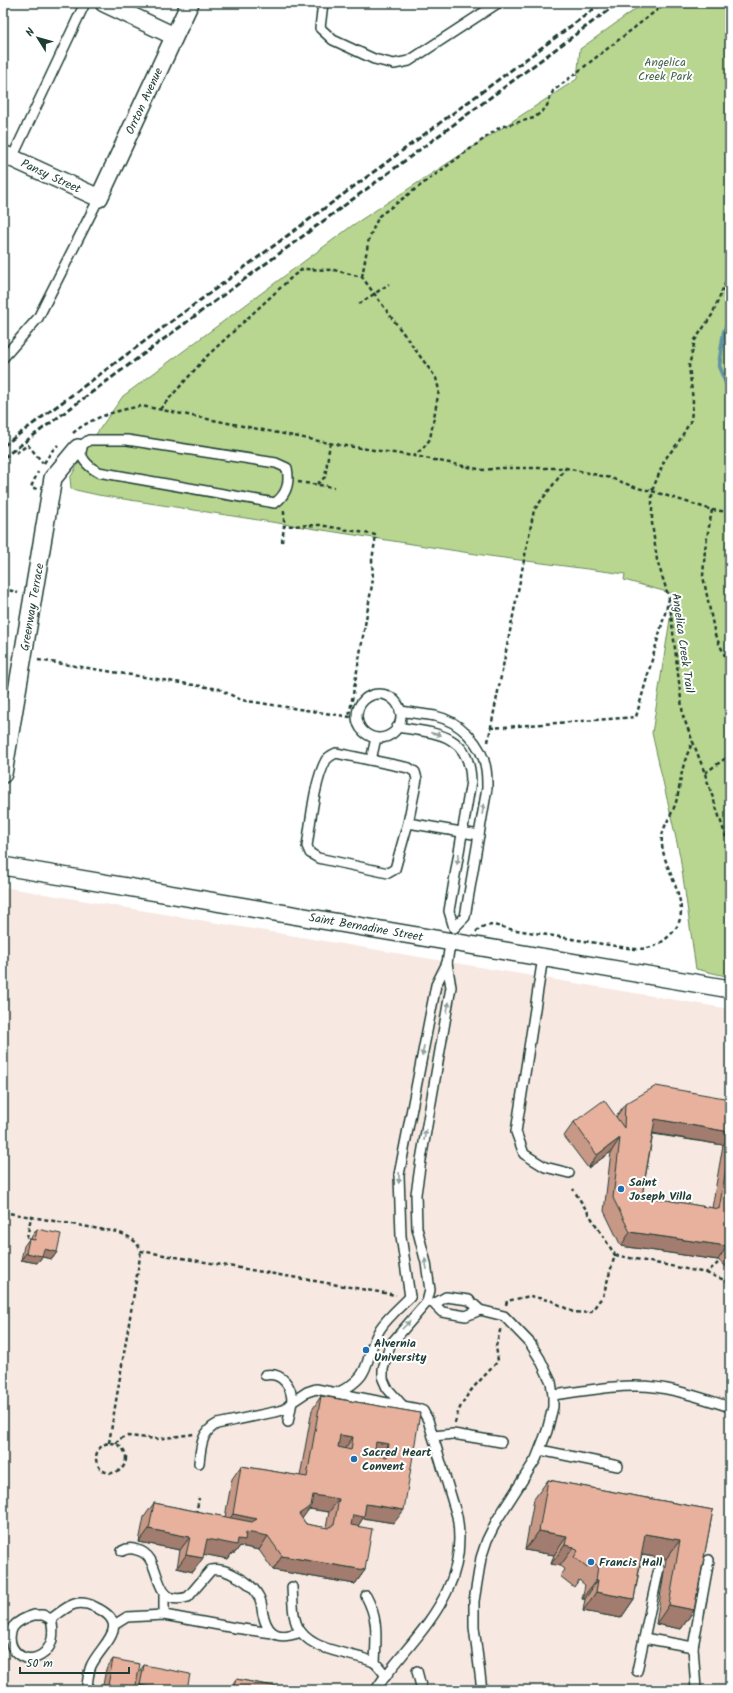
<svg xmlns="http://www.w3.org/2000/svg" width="733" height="1693" font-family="Kalam,sans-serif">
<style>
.built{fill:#f8e8e2}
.green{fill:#b8d68f;stroke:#6c8a62}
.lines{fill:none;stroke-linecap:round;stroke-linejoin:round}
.stream{stroke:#6293a4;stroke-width:4.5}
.lane-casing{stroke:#1f3d34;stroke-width:12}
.street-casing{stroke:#1f3d34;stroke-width:20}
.path{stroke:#1f3d34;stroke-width:2.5;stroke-dasharray:4 3;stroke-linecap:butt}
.lane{stroke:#fff;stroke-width:9}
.street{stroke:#fff;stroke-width:17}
.rail{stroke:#1f3d34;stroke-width:3;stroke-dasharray:6 3;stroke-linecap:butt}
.wall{fill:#c89887;stroke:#1f3d34;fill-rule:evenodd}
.shaded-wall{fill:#a27c6e;stroke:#1f3d34}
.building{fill:#e8b19d;stroke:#1f3d34;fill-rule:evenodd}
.oneway{fill:#8f9e9a}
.poi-dot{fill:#1f6fb2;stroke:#fff;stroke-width:1.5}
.labels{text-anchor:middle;stroke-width:4;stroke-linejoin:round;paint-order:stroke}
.park-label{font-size:12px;fill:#45634b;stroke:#fff}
.street-label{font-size:12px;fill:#1f3d34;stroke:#fff}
.poi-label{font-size:12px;font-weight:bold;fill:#1f3d34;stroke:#fff;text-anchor:start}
</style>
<rect width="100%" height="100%" fill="#fff"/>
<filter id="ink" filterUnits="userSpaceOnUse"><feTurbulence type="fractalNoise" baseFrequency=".025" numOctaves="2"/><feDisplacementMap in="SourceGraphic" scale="8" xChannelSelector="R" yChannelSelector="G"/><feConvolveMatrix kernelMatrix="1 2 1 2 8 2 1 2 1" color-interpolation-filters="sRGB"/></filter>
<g filter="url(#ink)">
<polygon class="built" points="3,887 730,1009 730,1690 3,1690"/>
<polygon class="green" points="644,3 730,3 730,977 696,969 680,856 652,733 674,594 624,580 625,574 489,556 98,495 71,489 70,478 94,437 123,396 353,225 577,79 580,49"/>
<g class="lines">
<polyline class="stream" points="730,318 724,332 719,366 730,392"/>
<g class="lane-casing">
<g id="lane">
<polyline points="323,3 320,28 333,40 374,59 394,64 409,61 498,3"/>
<polyline points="12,158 85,3"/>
<polyline points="3,358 38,318 99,198"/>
<path d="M89,440H127L276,463L287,468C290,483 287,494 275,503L98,472C87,466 83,460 78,448Z"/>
<circle cx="379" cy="716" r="22"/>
<path d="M397,727C435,733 470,733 471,781L449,911L454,928L465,917L487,788C487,782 487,775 486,769C482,743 459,721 435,716C423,714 412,713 400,711"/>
<polyline points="371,760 376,738"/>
<path d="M408,823L395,869L388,873L318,858L310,853L307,846C311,821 314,782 326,760C329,756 332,755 336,753L409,768L415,772L417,779L408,823L479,835"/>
<polyline points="543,957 516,1132 524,1154 545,1167 569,1173"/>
<polyline points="447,963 451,938"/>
<polyline points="480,1310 466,1316 442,1312 434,1304 446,1297 469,1300 480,1310 504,1316 530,1343 540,1359 551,1382 553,1395 553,1407 547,1431 536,1459 497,1520 487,1540 481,1558 474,1601 474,1627 482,1690"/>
<path d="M337,1393C376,1375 362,1359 380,1329C387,1318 400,1307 410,1297"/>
<path d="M553,1395C581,1392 610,1385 638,1386C669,1386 701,1398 730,1407"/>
<polyline points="403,1406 387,1388 383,1379 383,1369 390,1345 427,1302 430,1290 426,1263 417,1228 416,1194 421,1160 451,987 447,963 436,985 399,1175 401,1236 410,1297"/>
<path d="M288,1422L292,1402L307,1392L316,1389L418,1409L423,1411L428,1420L457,1516C467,1574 439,1611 404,1653C395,1665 383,1677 376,1690"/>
<polyline points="433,1436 453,1434 501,1442"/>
<polyline points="540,1450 618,1466"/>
<path d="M199,1463C201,1447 201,1432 217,1424L279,1411L285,1409L292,1402C292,1386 282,1372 265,1375"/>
<path d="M122,1551C127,1548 132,1548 137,1550C165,1556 149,1609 188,1597L211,1570C220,1568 227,1571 234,1575C246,1581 253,1586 259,1597C263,1604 261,1611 264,1618C270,1639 283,1638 301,1632"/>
<path d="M292,1587C293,1601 292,1621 301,1632C316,1652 353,1653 374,1662C378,1665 383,1672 386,1676"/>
<path d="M366,1596C379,1620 376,1637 375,1663"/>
<path d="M34,1615H43L51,1619C54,1631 54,1644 44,1653C25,1669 2,1647 13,1627C18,1621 27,1617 34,1615Z"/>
<polyline points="164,1615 164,1594"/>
<path d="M51,1619C66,1608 76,1597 95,1607C134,1625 101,1644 91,1666C88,1673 88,1682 86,1690"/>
<polyline points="114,1625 127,1617 164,1615 235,1628 273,1633"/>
<polyline points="644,1638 693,1647"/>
<polyline points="417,1671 422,1690"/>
<polyline points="637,1671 659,1568"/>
<polyline points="696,1690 693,1647 709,1560"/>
</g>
</g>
<g class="street-casing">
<g id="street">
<polyline points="104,3 174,36"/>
<polyline points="3,154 99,198 190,3"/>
<polyline points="3,774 53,478 78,448"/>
<polyline points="3,866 730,989"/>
</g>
</g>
<g class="path">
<polyline points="362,277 369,238 379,216 500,127 534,118 546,108 553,91 666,3"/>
<polyline points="359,304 389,284"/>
<polyline points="160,409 207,356 293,276 303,269 334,270 362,277 436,378 439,390 430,439 424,447 414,456"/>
<path d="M73,433C92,417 118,410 142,406L334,444L420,457L483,470L500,468H566L611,478L637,488L652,491L665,459L678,443L691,420L693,401L689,366L695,340L712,315L727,279L730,262"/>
<polyline points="16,453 28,445 43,463"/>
<polyline points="44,463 52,451 58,445"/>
<polyline points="298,482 334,487"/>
<polyline points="317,484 325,477 330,443"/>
<polyline points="37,489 31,487 38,472"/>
<polyline points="712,510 705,549 703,576 715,635 730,666"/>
<polyline points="284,511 284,526"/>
<polyline points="730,512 712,510 652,491 652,523 657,560 669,598 683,716 703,768 730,849"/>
<polyline points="282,542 284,526 320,525 376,535 372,560 373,579 349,717"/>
<polyline points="3,588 18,593"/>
<polyline points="38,660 219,689 241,700 357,718"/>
<polyline points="490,728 636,717 669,599"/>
<polyline points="488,742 534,510 566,468"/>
<polyline points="705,773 730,755"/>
<path d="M476,932C486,921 498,926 510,929L634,949C649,949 657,947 669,936C701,908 658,868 662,836C664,825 671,816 675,805C680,791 680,775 685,761C687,754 690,748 693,741"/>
<path d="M3,1212L117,1232C128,1236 136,1239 141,1251L396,1295"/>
<polyline points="27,1238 31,1217"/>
<polyline points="615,1255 706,1273 718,1263"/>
<polyline points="706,1273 730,1282"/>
<polyline points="506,1305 507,1301 530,1296 552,1301 573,1312 590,1313 603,1296 615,1255 573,1189"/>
<path d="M455,1423C461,1395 480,1382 498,1361L496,1346L501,1327"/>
<circle cx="111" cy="1458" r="15"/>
<polyline points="109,1443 141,1251"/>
<polyline points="116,1444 119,1439 128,1436 157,1439 194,1434"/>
<polyline points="196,1514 199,1498"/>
</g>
<use href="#lane" class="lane"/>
<use href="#street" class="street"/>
<g class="rail">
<polyline points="3,446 602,3"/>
<polyline points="3,458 618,3"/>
</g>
</g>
<g class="wall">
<path d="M730,1099V1267L728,1268L718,1260L621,1246L604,1211L611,1152L588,1168L564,1136L574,1122L616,1117L625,1104ZM653,1134L723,1145L712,1208L642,1196Z"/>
<polygon points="37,1229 57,1252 52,1259 42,1257 37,1263 21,1260 24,1246 29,1239 31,1239 32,1236"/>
<path d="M321,1396L420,1413L394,1523L363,1518L358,1526L365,1570L355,1584L273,1570L259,1550L240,1546L235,1553H232L228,1559L204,1554L193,1572L177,1568L180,1550L139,1542L144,1517L154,1503L225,1517L232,1479L241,1466L300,1476L312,1410ZM309,1509L329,1512L326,1528L306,1524L302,1518Z"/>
<polygon points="548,1480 713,1510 694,1610 681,1629 656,1624 666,1559 642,1555 634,1599 621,1618 583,1611 585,1599 582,1599 585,1585 579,1580 574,1587 560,1576 565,1570 560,1566 551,1564 554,1555 525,1550 534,1499"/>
<polygon points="113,1659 138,1673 144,1665 187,1690 102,1690 106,1669"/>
<polygon points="236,1679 294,1690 228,1690"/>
</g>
<g class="shaded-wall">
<polygon points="655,1119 730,1132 730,1136 723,1145 646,1132"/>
<polygon points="620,1138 611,1152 588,1168 597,1155"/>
<polygon points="630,1232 727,1246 718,1260 621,1246"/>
<polygon points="44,1249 57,1252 52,1259 42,1257 37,1263 21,1260 26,1253"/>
<polygon points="340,1435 353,1437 343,1451 330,1448"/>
<polygon points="376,1442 389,1444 380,1458 367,1456"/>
<polygon points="313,1495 339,1499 329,1512 309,1509 302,1519 290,1527"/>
<polygon points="366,1504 404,1510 394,1523 363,1518 355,1531 343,1529 353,1515"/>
<polygon points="233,1514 257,1519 268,1536 259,1550 240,1546 235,1553 232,1553 228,1559 197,1553 207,1539 224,1527"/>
<polygon points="149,1529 190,1537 180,1550 139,1542"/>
<polygon points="539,1531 567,1536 554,1555 525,1550"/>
<polygon points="645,1534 680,1540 666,1559 632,1553"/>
<polygon points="565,1545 574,1547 560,1566 551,1564"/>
<polygon points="186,1555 203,1558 193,1572 177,1568"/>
<polygon points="282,1556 365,1570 355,1584 273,1570"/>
<polygon points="596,1580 598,1580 585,1599 582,1599"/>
<polygon points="596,1592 634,1599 621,1618 583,1611"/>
<polygon points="669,1605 694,1610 681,1629 656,1624"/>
<polygon points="140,1685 165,1690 136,1690"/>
</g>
<g class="building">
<polygon points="656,1086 730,1099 730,1132 655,1119 642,1196 719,1209 730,1147 730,1248 727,1246 630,1232 613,1198 620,1138 597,1155 574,1122 604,1100 624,1128 625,1104"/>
<polygon points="37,1229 61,1234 57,1252 44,1249 42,1256 26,1253 29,1239 35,1240"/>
<path d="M321,1396L420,1413L404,1510L366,1504L364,1517L353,1515L351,1525L372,1529L365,1570L282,1556L268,1536L246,1532L245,1540L238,1539L237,1545L207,1539L203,1558L186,1555L190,1537L149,1529L154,1503L252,1522L257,1519L233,1514L241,1466L307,1477ZM340,1435L353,1437L351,1450L338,1447ZM376,1442L389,1444L387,1457L374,1455ZM313,1495L339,1499L334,1525L328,1528L306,1524L299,1514L311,1506Z"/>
<polygon points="548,1480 713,1510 694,1610 669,1605 680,1540 645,1534 634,1599 596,1592 598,1580 596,1580 598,1566 592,1561 587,1568 574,1557 578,1551 574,1547 565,1545 567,1536 539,1531"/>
<polygon points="113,1659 140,1664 135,1690 107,1690"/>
<polygon points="144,1665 190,1674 187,1690 165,1690 140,1685"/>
<polygon points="236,1679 294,1690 233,1690"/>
</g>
<defs><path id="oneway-solid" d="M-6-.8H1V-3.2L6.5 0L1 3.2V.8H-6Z"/></defs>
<g class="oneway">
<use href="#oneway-solid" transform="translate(436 734) rotate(13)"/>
<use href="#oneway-solid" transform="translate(483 809) rotate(-81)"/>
<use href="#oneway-solid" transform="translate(458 859) rotate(100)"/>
<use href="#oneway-solid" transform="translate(448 1007) rotate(-80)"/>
<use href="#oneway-solid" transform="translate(423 1051) rotate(101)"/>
<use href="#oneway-solid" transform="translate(425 1135) rotate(-80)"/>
<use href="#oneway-solid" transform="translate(399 1178) rotate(92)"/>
<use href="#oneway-solid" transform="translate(426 1264) rotate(-101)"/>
<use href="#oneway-solid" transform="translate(406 1325) rotate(-45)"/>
</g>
</g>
<g class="poi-dot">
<circle cx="621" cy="1189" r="4"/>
<circle cx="366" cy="1350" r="4"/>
<circle cx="354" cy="1459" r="4"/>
<circle cx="591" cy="1562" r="4"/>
</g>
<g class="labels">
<g class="park-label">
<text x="665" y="66">Angelica<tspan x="665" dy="14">Creek Park</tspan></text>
</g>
<g class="street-label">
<text transform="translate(144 101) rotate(-65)" y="4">Orrton Avenue</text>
<text transform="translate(51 176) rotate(25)" y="4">Pansy Street</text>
<text transform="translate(32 607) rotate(-80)" y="4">Greenway Terrace</text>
<text transform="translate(683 643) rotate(82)" y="4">Angelica Creek Trail</text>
<text transform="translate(366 927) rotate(10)" y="4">Saint Bernadine Street</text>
</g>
<g class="poi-label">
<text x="629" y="1186">Saint<tspan x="629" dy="14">Joseph Villa</tspan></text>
<text x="374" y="1347">Alvernia<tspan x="374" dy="14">University</tspan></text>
<text x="362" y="1456">Sacred Heart<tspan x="362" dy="14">Convent</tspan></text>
<text x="599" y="1566">Francis Hall</text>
</g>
</g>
<rect width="733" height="1693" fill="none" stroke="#fff" stroke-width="16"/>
<rect x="8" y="8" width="717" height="1677" fill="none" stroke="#1f3d34" stroke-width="1.5" filter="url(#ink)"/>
<g transform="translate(38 38) rotate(307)" stroke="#ffffff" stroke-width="3" paint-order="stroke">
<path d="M0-3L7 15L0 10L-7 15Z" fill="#1f3d34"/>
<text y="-6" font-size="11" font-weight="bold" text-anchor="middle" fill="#1f3d34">N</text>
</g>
<path d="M20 1667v6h109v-6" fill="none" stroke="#1f3d34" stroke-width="2"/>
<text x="26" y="1667" font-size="12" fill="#1f3d34" stroke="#ffffff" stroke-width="3" paint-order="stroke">50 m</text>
</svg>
